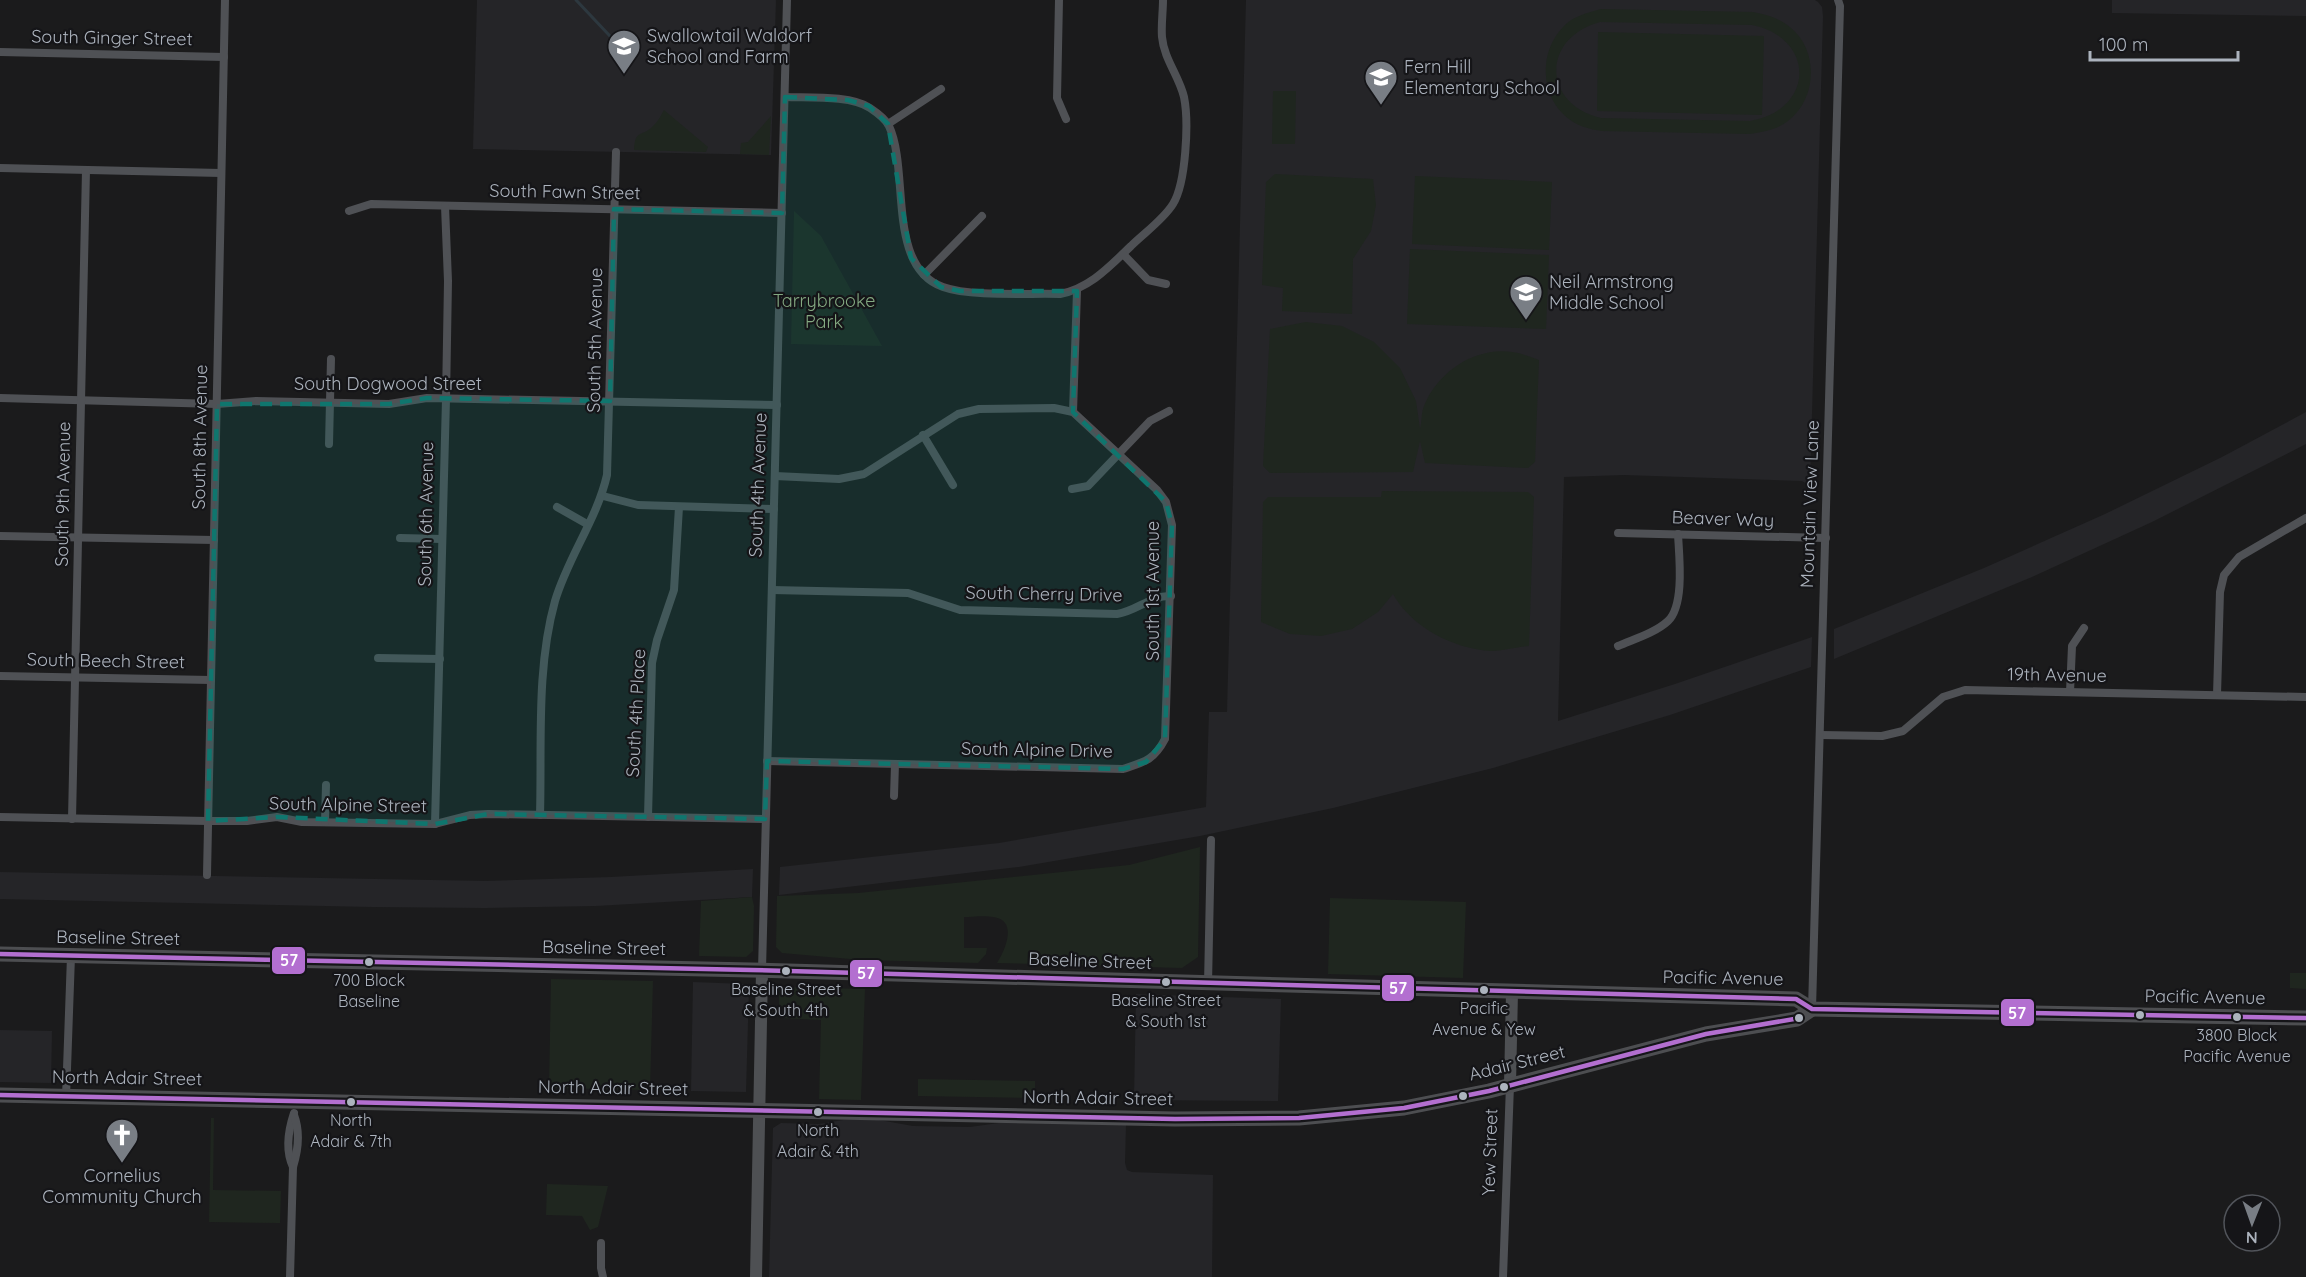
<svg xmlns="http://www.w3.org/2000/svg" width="2306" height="1277" font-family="Quicksand,sans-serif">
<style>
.built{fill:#252528}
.green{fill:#1f261f;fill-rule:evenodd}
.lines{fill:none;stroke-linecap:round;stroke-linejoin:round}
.stream{stroke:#2d383f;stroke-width:3}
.street{stroke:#4f5155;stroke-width:8}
.secondary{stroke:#4e5053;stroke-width:12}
.highway{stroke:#4d4e51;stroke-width:15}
.bus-1-casing{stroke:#151518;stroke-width:9}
.bus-1{stroke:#b36fd0;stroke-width:4.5}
.marked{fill:#0f766e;fill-opacity:0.2;stroke:#0f766e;stroke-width:4.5;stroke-dasharray:12 8;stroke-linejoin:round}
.bus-dot{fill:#acb3bd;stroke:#151518;stroke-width:2}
.labels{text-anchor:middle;stroke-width:4.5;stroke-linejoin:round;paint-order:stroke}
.bus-label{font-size:16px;fill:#acb3bd;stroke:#151518}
.poi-label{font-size:18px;fill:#acb3bd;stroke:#151518;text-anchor:start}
.street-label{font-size:18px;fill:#acb3bd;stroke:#151518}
.park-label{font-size:18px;fill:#84a982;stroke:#151518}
.line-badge{stroke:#151518;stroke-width:2}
.badge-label{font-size:16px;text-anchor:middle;font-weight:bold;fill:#fff}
</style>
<rect width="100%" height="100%" fill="#1b1b1c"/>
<g class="built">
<polygon points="477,0 776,0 771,155 473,149"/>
<polygon points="1246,0 1815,0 1818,2 1822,7 1823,16 1810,486 1802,481 1624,475 1564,477 1558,721 1675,684 1812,637 1811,667 1670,715 1493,768 1333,808 1200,836 1019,867 779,895 780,867 999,843 1206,807 1209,712 1227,712"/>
<polygon points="2112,0 2306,0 2306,16 2112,13"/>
<polygon points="2306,412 2306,444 2265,465 2152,522 2032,577 1834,659 1834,629 1984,568 2105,514 2222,457"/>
<polygon points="753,869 752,897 596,906 485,908 372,907 0,899 0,872 486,881 611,877"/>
<polygon points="693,982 745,984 749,988 746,1092 691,1091"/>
<polygon points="1136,994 1281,999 1278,1101 1134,1100"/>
<polygon points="0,1030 52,1031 51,1083 0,1082"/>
<polygon points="843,1120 879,1120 913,1126 970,1127 1006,1122 1126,1125 1125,1163 1127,1170 1132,1172 1213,1175 1212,1277 769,1277 773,1128 781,1123 819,1124"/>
</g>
<g class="green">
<path d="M1601,9L1753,12C1767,15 1780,18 1791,28C1819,51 1817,99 1788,121C1776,130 1763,132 1749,134L1602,131C1596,130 1590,129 1584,127C1542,112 1534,57 1563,27C1573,16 1587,13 1601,9ZM1600,22L1752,25C1816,38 1815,110 1750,121L1601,118C1542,104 1541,38 1600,22Z"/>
<polygon points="1598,32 1764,36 1762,115 1597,111"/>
<polygon points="1273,91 1296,91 1295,144 1272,144"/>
<path d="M664,110L708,147L706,152L634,150C635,128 642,138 653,126C658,122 661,115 664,110Z"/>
<polygon points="771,116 769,155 740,154 741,143 748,142"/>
<polygon points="1275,174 1373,179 1376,205 1371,231 1353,259 1352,314 1282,311 1283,288 1262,285 1266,182"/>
<polygon points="1415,176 1552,182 1549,250 1412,244"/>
<polygon points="794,211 821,236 882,346 791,344"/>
<polygon points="1410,249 1549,255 1546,329 1407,324"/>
<path d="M1306,322L1342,326L1374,342L1400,368L1416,401L1420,429C1422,422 1421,413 1424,406C1438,372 1474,347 1512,352C1521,353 1530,357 1539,360L1535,462L1528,468L1425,463L1420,441L1413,472L1270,473L1263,466L1270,329Z"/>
<path d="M1382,491L1528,492L1534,497L1529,646C1517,647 1503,651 1491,651C1454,649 1411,627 1393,594L1378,612L1352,629L1321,636L1290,634L1261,622L1263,502L1268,497H1381Z"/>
<path d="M1200,847L1198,957L1182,968L997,963C1003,954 1015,929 1002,920C993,914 974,917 964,917V948H987L986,954L978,963L862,960L782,953L776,947L777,896L858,893L1129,865Z"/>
<polygon points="752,897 754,906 753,951 746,957 699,956 701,901"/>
<polygon points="1330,898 1466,902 1463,978 1328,974"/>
<polygon points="2290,973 2306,973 2306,989 2290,988"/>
<polygon points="551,979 653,981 650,1090 549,1088"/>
<polygon points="779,987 865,989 861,1100 819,1099 821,1020 779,1018"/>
<polygon points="918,1079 1035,1081 1035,1098 918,1096"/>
<polygon points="211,1118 214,1118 213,1190 281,1191 280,1223 209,1222"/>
<polygon points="547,1184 608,1186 598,1227 590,1230 582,1216 546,1215"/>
</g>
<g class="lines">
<polyline class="stream" points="576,0 625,52"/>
<g class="street">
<polyline points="1059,0 1057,98 1066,119"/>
<polyline points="0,52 224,57"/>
<path d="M785,97C808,98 851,95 870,108C876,112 886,120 889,126C910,171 886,267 943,287C971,297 1029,293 1060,294C1090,288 1109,267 1131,246C1144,233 1163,220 1173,204C1186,183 1189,122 1184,97C1179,76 1164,59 1162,37C1161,25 1163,12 1163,0"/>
<polyline points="888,124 941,89"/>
<polyline points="0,168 221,173"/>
<polyline points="349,211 371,204 782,213"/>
<polyline points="1123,254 1148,280 1166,284"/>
<polyline points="924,275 982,216"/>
<polyline points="0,398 217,404 256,401 389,404 427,398 777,405"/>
<polyline points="1073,412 1077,291"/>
<polyline points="923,435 953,485"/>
<polyline points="329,444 331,359"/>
<polyline points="1072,489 1088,486 1150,421 1169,411"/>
<polyline points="603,496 638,505 774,509"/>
<polyline points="557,507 587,524"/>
<polyline points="1618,533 1826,538"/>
<polyline points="0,536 214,540"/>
<polyline points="400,538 442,539"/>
<path d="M772,590L908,593L960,610L1117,614C1137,611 1151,595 1171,596"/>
<path d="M1618,646C1634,639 1655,633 1668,621C1685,605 1679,555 1678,534"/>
<polyline points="378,658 440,659"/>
<polyline points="0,676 211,680"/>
<polyline points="2070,692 2072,646 2084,628"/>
<polyline points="2217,695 2220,592 2224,575 2239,557 2306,518"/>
<polyline points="1821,735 1882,736 1903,731 1943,697 1965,690 2306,697"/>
<path d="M767,761L1123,769C1145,762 1154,760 1165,739L1172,525L1166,502L1157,490L1073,412L1054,408L979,409L958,414L864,474L839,479L775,476"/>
<polyline points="894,796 895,764"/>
<path d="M540,815C542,744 536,669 555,601C568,557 597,519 607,475L616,152"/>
<polyline points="0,817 208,821 247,821 277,817 302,822 435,824 470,815 488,814 765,819"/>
<polyline points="648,817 652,663 657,640 674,590 679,507"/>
<polyline points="72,819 86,170"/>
<polyline points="325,822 326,785"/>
<polyline points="435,824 446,399 448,281 445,206"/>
<polyline points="207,875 225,0"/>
<polyline points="762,970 787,0"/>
<polyline points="1208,984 1211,840"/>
<polyline points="1812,1009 1840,6 1838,0"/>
<polyline points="66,1097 71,956"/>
<path d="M293,1167C285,1150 288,1131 294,1113"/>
<polyline points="601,1243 601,1268 603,1277"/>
<path d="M290,1277L293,1167C298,1151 300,1131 294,1115"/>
<polyline points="1503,1277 1510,1085"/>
</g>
<g class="secondary">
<polyline points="1510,1085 1512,992"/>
<polyline points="756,1277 762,970"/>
</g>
<g class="highway">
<polyline points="0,954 751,970 1796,999 1812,1009 2306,1018"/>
<polyline points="0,1095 1175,1119 1299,1118 1404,1108 1489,1091 1706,1034 1797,1019 1812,1009"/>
</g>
<g class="bus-1-casing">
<g id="bus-1">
<polyline points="0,954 751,970 1796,999 1812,1009 2306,1018"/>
<polyline points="0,1095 1175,1119 1299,1118 1404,1108 1489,1091 1706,1034 1800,1018"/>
</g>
</g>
<use href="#bus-1" class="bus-1"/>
</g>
<path class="marked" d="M785,97L848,100L869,106L888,124L911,258L941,287L960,291H1077L1073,412L1166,502L1172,525L1165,739L1146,762L1123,769L767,761L765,819L488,814L435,824L277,817L208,821L217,404H389L427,398L610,401L614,209L782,213Z"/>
<defs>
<g id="school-pin" transform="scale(1.725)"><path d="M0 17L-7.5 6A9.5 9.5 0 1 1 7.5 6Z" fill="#797e85" stroke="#151518"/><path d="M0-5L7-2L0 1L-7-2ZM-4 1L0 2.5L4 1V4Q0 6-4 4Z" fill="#fff"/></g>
<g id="church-pin" transform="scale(1.725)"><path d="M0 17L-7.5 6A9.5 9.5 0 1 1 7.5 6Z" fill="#797e85" stroke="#151518"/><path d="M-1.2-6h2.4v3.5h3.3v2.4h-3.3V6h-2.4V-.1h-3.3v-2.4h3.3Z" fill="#fff"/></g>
</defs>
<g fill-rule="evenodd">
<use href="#school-pin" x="624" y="46"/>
<use href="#school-pin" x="1381" y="77"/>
<use href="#school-pin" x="1526" y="292"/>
<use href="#church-pin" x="122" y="1135"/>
</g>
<g class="bus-dot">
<circle cx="369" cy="962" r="5"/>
<circle cx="786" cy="971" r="5"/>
<circle cx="1166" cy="982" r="5"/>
<circle cx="1484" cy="990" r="5"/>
<circle cx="2140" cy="1015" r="5"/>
<circle cx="2237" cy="1017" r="5"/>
<circle cx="1799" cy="1018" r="5"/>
<circle cx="1504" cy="1087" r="5"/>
<circle cx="1463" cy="1096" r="5"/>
<circle cx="351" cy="1102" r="5"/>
<circle cx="818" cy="1112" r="5"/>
</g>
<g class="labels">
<g class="bus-label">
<text x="369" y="986">700 Block<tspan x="369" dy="21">Baseline</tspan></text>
<text x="786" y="995">Baseline Street<tspan x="786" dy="21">&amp; South 4th</tspan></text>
<text x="1166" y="1006">Baseline Street<tspan x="1166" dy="21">&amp; South 1st</tspan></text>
<text x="1484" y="1014">Pacific<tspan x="1484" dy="21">Avenue &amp; Yew</tspan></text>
<text x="2237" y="1041">3800 Block<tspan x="2237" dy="21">Pacific Avenue</tspan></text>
<text x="351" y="1126">North<tspan x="351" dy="21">Adair &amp; 7th</tspan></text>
<text x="818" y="1136">North<tspan x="818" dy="21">Adair &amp; 4th</tspan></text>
</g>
<g class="poi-label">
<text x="647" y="42">Swallowtail Waldorf<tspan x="647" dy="21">School and Farm</tspan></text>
<text x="1404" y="73">Fern Hill<tspan x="1404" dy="21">Elementary School</tspan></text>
<text x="1549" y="288">Neil Armstrong<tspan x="1549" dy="21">Middle School</tspan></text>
<text x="122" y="1182" text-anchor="middle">Cornelius<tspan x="122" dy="21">Community Church</tspan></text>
</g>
<g class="street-label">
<text transform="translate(112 38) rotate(1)" y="6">South Ginger Street</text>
<text transform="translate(565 192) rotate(1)" y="6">South Fawn Street</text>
<text transform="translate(595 340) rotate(-89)" y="6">South 5th Avenue</text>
<text x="388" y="390">South Dogwood Street</text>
<text transform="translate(200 437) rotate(-89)" y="6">South 8th Avenue</text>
<text transform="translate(758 485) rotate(-88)" y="6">South 4th Avenue</text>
<text transform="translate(63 494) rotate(-89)" y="6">South 9th Avenue</text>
<text transform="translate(1810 504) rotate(-88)" y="6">Mountain View Lane</text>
<text transform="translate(426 514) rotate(-89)" y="6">South 6th Avenue</text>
<text transform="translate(1723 519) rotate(2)" y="6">Beaver Way</text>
<text transform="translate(1153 591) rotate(-90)" y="6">South 1st Avenue</text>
<text transform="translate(1044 594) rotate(1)" y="6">South Cherry Drive</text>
<text transform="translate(106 661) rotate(1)" y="6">South Beech Street</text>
<text transform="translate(2057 675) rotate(1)" y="6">19th Avenue</text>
<text transform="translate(636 713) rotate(-87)" y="6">South 4th Place</text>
<text transform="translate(1037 750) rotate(1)" y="6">South Alpine Drive</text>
<text transform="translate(348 805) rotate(1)" y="6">South Alpine Street</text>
<text transform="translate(118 938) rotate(1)" y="6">Baseline Street</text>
<text transform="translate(604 948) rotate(1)" y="6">Baseline Street</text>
<text transform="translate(1090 961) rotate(2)" y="6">Baseline Street</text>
<text transform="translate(1723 978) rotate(1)" y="6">Pacific Avenue</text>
<text transform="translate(2205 997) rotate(1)" y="6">Pacific Avenue</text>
<text transform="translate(1517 1063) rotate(-14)" y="6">Adair Street</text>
<text transform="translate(127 1078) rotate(1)" y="6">North Adair Street</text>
<text transform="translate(613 1088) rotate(1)" y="6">North Adair Street</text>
<text transform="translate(1098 1098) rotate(1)" y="6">North Adair Street</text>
<text transform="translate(1490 1152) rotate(-88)" y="6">Yew Street</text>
</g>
<g class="park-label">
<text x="824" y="307">Tarrybrooke<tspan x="824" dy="21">Park</tspan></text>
</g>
</g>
<g class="line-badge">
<rect x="271" y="946" width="35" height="29" rx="6" fill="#b36fd0"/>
<rect x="849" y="959" width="34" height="29" rx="6" fill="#b36fd0"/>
<rect x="1381" y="974" width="34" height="28" rx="6" fill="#b36fd0"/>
<rect x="2000" y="998" width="35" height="29" rx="6" fill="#b36fd0"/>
</g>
<g class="badge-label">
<text x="289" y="966">57</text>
<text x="866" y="979">57</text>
<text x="1398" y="994">57</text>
<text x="2017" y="1019">57</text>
</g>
<g transform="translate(2252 1223) rotate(181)"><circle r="28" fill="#151518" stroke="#51545a" stroke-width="1.5"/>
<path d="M0-4.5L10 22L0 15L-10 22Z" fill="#797e85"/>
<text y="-9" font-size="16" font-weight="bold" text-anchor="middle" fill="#acb3bd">N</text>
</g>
<path d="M2090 51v9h148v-9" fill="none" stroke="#acb3bd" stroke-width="3"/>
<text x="2099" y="51" font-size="18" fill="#acb3bd" stroke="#151518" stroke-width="4.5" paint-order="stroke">100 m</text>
</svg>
